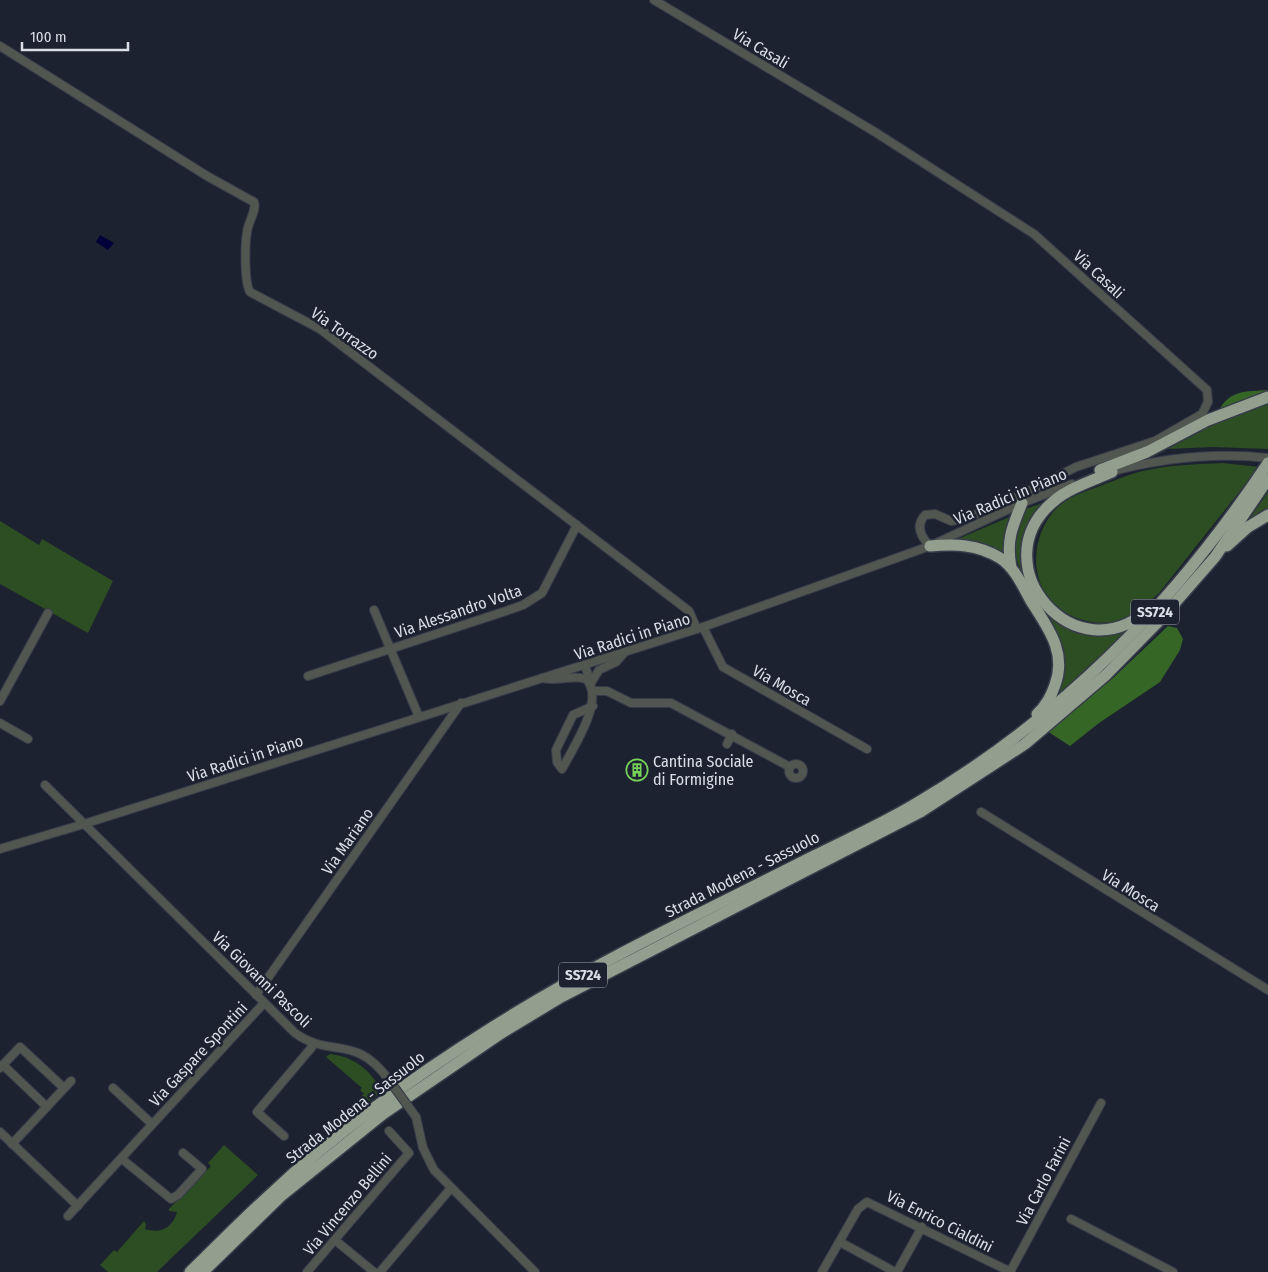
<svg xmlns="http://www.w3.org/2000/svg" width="1268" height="1272" font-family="'Fira Sans Condensed',sans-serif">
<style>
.green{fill:#2d4d22}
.forest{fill:#366625}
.water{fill:#020038}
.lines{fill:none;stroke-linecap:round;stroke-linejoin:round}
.minor-casing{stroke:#373c4a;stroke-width:10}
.highway-casing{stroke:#373c4a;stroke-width:14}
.minor{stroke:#515650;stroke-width:8}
.highway{stroke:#929e8e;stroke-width:11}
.minor-bridge-casing{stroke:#373c4a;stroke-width:10;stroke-linecap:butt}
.minor-bridge{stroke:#515650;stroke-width:8}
.labels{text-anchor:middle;stroke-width:5;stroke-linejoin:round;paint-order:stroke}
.shield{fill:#1d2230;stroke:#a1a6b0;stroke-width:1}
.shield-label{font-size:15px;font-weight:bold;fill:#dadee7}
.street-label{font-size:16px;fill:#dadee7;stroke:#1d2230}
.poi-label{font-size:16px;fill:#dadee7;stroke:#1d2230;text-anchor:start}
</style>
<rect width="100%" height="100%" fill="#1d2230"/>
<g class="green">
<polygon points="1268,404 1268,449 1213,447 1168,449 1213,424"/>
<path d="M1223,463L1259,467L1159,593C1148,603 1136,616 1122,620C1091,630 1048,613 1039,579C1031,554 1040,523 1059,506C1070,496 1087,491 1100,486C1114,481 1129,474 1143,471C1169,465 1196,464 1223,463Z"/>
<polygon points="1268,492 1268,510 1247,522"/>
<path d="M1050,500L1030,530L1032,590C1012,559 1009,542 1026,509Z"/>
<polygon points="1014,515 1006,556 993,548 958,539"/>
<polygon points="0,521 39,545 42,539 113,581 88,633 0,584"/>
<path d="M1050,618C1084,635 1093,640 1131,628L1058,695C1067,659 1064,651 1050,618Z"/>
<path d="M330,1054C355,1057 370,1070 382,1091L364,1106L357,1099L364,1094L360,1090L362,1088L326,1057Z"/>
<path d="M224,1145L258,1175L157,1272H108L100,1265L114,1250L117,1252L144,1221L146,1224L145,1229C160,1234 173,1228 177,1212L169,1211V1209L211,1166L208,1163Z"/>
</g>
<g class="forest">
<path d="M1268,390V392L1218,412C1230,389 1245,392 1268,390Z"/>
<polygon points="1168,626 1177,628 1183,639 1180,650 1160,682 1099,723 1070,746 1047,731 1113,678"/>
</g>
<polygon class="water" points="100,235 114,243 108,250 96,242"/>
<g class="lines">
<g class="minor-casing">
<g id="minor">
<path d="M654,0L875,132L1034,234L1207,390L1208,402L1202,414L1155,441L1076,467L1014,498L967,518L951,521L935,514L925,515C915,526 921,537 930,546"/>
<path d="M0,46L207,176L254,202C257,210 248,222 247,232C245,244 244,282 250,292L320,329L689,611L697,629"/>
<path d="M1109,472C1162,458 1214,452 1268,458"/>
<polyline points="374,610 419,717"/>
<polyline points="703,627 723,667 867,749"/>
<polyline points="585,666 591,683 599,670 616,662 623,654"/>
<polyline points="308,676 506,611 523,605 542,593 577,525"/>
<path d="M542,678C558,682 571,674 586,679C606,699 573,748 562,769L557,762L556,750L573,715L593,706"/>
<polyline points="594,691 607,691 631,703 671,703 790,767"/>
<polyline points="0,701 48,613"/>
<polyline points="0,723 28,739"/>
<polyline points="727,744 732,734"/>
<circle cx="796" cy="771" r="7"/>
<path d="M45,785L295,1033C331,1059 355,1033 389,1080"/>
<polyline points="981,812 1268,990"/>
<polyline points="0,849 84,824 703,627 930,546 1022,503 1072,484"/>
<polyline points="256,995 461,703"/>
<polyline points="3,1065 47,1107"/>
<polyline points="0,1068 20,1047 64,1088"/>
<polyline points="113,1088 152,1124"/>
<polyline points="416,1117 423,1148 434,1170 535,1272"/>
<polyline points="0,1132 78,1206"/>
<polyline points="284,1136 257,1112 312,1047 311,1042"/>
<polyline points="12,1144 71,1081"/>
<polyline points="122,1159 171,1199 178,1195 202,1169 183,1153"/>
<polyline points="68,1216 264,1003"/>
<polyline points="1071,1219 1173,1272"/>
<polyline points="335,1240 374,1272"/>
<polyline points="840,1242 895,1272"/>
<polyline points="307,1272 409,1153 389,1131"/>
<polyline points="380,1272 451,1188"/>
<polyline points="822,1272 858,1209 867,1202 1011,1272"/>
<polyline points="897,1272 922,1227"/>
<polyline points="1010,1272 1101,1103"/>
</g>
</g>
<g class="highway-casing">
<g id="highway">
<polyline points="1100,470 1147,452 1208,420 1268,397"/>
<path d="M1112,472C1094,480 1069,488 1054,501C978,564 1077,679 1151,607"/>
<path d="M930,546C955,544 977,544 1000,558C1015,568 1022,585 1031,601C1048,628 1067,652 1055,685C1051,697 1046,706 1037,714"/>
<polyline points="1227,546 1248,527 1268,515"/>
<path d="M1011,567C1006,541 1012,527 1022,503"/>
<path d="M190,1272C218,1245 245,1217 274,1191C339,1130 418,1074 493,1027C595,962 706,911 814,856C848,839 884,823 917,803C1064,716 1174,604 1268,463"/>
<polyline points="203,1272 281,1196 383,1114 500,1034 561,997 922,811 1025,744 1106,675 1160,620 1215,557 1268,479"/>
</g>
</g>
<use href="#minor" class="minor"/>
<use href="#highway" class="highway"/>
<g class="minor-bridge-casing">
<polyline id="minor-bridge" points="389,1080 416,1117"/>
</g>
<use href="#minor-bridge" class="minor-bridge"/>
</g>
<defs>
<g id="building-ring" transform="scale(1.125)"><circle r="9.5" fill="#1d2230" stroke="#77d259" stroke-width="1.5"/><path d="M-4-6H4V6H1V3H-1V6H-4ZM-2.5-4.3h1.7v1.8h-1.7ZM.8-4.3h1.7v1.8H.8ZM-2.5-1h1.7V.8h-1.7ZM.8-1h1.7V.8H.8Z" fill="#77d259"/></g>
</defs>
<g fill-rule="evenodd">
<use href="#building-ring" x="637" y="770"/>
</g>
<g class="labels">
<g class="shield">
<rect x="1131" y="599.5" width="48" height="25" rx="4"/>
<rect x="559" y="962.5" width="48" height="25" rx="4"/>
</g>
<g class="shield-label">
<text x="1155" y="617">SS724</text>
<text x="583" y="980">SS724</text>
</g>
<g class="street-label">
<text transform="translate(761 48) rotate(31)" y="6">Via Casali</text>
<text transform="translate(1099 274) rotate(43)" y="6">Via Casali</text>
<text transform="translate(345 333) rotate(35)" y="6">Via Torrazzo</text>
<text transform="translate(1010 496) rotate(-23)" y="6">Via Radici in Piano</text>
<text transform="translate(458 611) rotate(-19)" y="6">Via Alessandro Volta</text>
<text transform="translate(632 636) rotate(-18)" y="6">Via Radici in Piano</text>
<text transform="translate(782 685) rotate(30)" y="6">Via Mosca</text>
<text transform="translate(245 758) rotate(-18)" y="6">Via Radici in Piano</text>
<text transform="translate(347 841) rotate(-55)" y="6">Via Mariano</text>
<text transform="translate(742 874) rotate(-27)" y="6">Strada Modena - Sassuolo</text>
<text transform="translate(1131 890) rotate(32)" y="6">Via Mosca</text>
<text transform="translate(262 979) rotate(44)" y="6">Via Giovanni Pascoli</text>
<text transform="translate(198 1054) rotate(-47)" y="6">Via Gaspare Spontini</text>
<text transform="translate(355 1107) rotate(-38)" y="6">Strada Modena - Sassuolo</text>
<text transform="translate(1043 1181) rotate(-62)" y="6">Via Carlo Farini</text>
<text transform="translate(347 1204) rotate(-50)" y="6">Via Vincenzo Bellini</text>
<text transform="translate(940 1221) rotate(27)" y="6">Via Enrico Cialdini</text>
</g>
<g class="poi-label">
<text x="653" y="767">Cantina Sociale<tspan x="653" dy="18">di Formigine</tspan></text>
</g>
</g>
<path d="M22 42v8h106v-8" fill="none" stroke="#dadee7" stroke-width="2.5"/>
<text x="30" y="42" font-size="15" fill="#dadee7" stroke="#1d2230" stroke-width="4" paint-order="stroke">100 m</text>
</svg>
